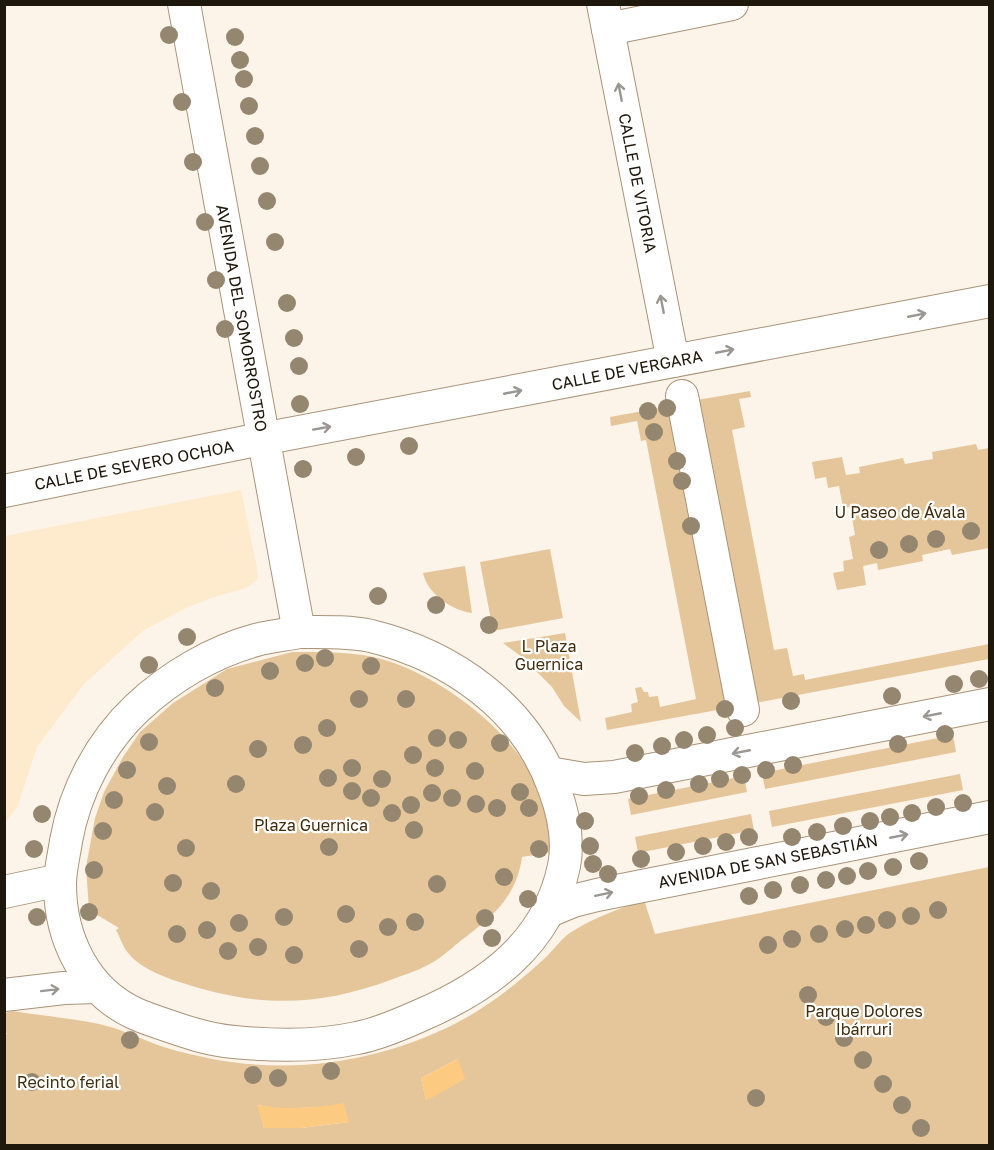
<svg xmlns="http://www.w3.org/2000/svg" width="994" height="1150" font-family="'Golos Text',sans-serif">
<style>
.built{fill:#feeacd}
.green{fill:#e5c69a;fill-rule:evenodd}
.water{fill:#fcca81}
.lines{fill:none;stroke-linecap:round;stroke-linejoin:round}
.minor-casing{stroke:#a89479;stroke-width:34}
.minor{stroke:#fff;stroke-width:32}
.tree{fill:#95876f}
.oneway{stroke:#9a9792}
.labels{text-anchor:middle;stroke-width:4.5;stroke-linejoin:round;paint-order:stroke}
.street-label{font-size:16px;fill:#1e170c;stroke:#fff}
.park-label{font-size:16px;fill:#412d0c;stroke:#fff}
</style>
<rect width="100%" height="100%" fill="#fcf4e8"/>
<polygon class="built" points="241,490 258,573 257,580 246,588 211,598 188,607 144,630 84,684 37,747 17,808 5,822 5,536"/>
<g class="green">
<polygon points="750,391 751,397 739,399 745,427 732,430 774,650 787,648 793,676 804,674 805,680 989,644 989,659 750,704 691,401"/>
<polygon points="676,405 734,707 607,730 605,718 632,712 631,704 638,702 635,688 641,687 644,692 648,692 649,697 658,696 660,707 696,699 646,440 641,441 637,421 611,426 610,417"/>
<polygon points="976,444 978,450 989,448 989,548 952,555 950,549 922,555 923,561 878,570 877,563 863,566 866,585 837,590 833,573 844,571 843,561 853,559 849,537 855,535 850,507 843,508 839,486 828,488 826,477 815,479 812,462 842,457 846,475 860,473 859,467 903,458 905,464 933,459 932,452"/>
<polygon points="550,549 563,618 493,631 480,562"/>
<path d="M465,566L472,613C452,611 427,593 423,573Z"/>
<polygon points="565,633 581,722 564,706 552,687 522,657 503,643"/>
<path d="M292,652C324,652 357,651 388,661C445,679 515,733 539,789C547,809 550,831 552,852L522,857C517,894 496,914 467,936C456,944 446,954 435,961C422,969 407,974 393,979C321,1006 263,1008 189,985C169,979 142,970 129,954C123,948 120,937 116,930L119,928L89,910L86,867L95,818L104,792L123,757L140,732L173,703L227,669Z"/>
<polygon points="953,735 956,752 765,789 762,773"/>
<polygon points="960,774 963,790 772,827 769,811"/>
<polygon points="744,776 747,792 631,815 628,799"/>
<polygon points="751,814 754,830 638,853 635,837"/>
<path d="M989,867V1145H5L4,1035L7,1034L5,1031V1013L13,1011C42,1016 71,1018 99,1024C117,1028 133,1035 150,1042C167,1049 185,1053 203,1057C293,1077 391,1061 471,1015C498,999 521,980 544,959C553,951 562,937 573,931C595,917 619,909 644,900L655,934ZM458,1059L426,1100L421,1078ZM258,1105L279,1109L320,1107L349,1122L301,1128H264Z"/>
</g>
<g class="water">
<polygon points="458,1059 465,1079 426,1101 421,1078"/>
<path d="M344,1103L349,1122L301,1128H264L257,1105C287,1110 315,1108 344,1103Z"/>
</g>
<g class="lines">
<g class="minor-casing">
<g id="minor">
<polyline points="184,4 299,632"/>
<polyline points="603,4 673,361"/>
<polyline points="608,29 732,4"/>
<polyline points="682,396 743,710"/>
<polyline points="4,491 246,442 990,301"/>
<path d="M299,632C323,632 348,631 371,636C452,656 526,708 554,788C563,812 569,841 564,866C548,944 487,987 419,1016C399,1025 378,1034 357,1038C316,1047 275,1046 234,1042C209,1040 186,1032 163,1024C154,1021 145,1018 136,1014C85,991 60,938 60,884C60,870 64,855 66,841C75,791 100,743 137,708C170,677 212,652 256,640C270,636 285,635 299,632Z"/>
<polyline points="549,773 584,779 614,777 990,704"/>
<polyline points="4,892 60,880"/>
<polyline points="549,911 573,901 597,895 990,817"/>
<polyline points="4,995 64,988 97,987"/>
</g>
</g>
<use href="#minor" class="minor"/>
</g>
<g class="tree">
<circle cx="169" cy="35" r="9"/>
<circle cx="235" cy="37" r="9"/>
<circle cx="240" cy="60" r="9"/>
<circle cx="244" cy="79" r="9"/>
<circle cx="182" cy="102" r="9"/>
<circle cx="249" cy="106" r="9"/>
<circle cx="255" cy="136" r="9"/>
<circle cx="193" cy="162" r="9"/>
<circle cx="260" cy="166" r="9"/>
<circle cx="267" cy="201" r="9"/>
<circle cx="205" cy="222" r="9"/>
<circle cx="275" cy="242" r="9"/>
<circle cx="216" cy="280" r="9"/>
<circle cx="287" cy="303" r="9"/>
<circle cx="225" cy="329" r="9"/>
<circle cx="294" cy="338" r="9"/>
<circle cx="299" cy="366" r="9"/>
<circle cx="300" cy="404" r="9"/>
<circle cx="667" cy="408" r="9"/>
<circle cx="648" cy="411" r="9"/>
<circle cx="654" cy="432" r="9"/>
<circle cx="409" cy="446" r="9"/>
<circle cx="356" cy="457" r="9"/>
<circle cx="677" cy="461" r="9"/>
<circle cx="303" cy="469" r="9"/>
<circle cx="682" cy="481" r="9"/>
<circle cx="691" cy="526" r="9"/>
<circle cx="971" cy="531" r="9"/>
<circle cx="936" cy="539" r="9"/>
<circle cx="909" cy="544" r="9"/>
<circle cx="879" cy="550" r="9"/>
<circle cx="378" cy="596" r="9"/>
<circle cx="436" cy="605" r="9"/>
<circle cx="489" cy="625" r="9"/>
<circle cx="187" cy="637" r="9"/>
<circle cx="325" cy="658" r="9"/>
<circle cx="305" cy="663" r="9"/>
<circle cx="149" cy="665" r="9"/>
<circle cx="371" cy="666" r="9"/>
<circle cx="270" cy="671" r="9"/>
<circle cx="979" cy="679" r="9"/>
<circle cx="954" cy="684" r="9"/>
<circle cx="215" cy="688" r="9"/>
<circle cx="892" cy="696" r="9"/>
<circle cx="359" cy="699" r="9"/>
<circle cx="406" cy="699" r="9"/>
<circle cx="791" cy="701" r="9"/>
<circle cx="725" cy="709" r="9"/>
<circle cx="327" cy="728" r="9"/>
<circle cx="735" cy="728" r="9"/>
<circle cx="945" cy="734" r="9"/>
<circle cx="707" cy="735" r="9"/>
<circle cx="437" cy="738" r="9"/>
<circle cx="458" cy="740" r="9"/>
<circle cx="684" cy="740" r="9"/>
<circle cx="149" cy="742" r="9"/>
<circle cx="500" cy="743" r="9"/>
<circle cx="898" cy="744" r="9"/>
<circle cx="303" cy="745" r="9"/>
<circle cx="662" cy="746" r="9"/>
<circle cx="258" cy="749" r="9"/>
<circle cx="635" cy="753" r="9"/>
<circle cx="413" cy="755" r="9"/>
<circle cx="793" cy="765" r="9"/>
<circle cx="352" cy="768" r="9"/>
<circle cx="435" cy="768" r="9"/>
<circle cx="127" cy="770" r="9"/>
<circle cx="766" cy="770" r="9"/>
<circle cx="475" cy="771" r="9"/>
<circle cx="742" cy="775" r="9"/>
<circle cx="328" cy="778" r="9"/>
<circle cx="382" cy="779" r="9"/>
<circle cx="720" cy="779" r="9"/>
<circle cx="236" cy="784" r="9"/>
<circle cx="699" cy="784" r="9"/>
<circle cx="167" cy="786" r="9"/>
<circle cx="666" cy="790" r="9"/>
<circle cx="352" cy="791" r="9"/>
<circle cx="520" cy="792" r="9"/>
<circle cx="432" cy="793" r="9"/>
<circle cx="639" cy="796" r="9"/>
<circle cx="371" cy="798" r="9"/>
<circle cx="452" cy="798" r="9"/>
<circle cx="114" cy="800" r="9"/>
<circle cx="963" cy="803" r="9"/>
<circle cx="476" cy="804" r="9"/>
<circle cx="411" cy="805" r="9"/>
<circle cx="936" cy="807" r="9"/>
<circle cx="497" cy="808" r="9"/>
<circle cx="529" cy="808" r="9"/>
<circle cx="155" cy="812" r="9"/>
<circle cx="392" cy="813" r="9"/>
<circle cx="912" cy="813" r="9"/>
<circle cx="42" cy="814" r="9"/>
<circle cx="890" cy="817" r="9"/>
<circle cx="585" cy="821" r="9"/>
<circle cx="870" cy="821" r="9"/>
<circle cx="843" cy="826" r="9"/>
<circle cx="414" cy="830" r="9"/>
<circle cx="103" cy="831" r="9"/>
<circle cx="817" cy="832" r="9"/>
<circle cx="749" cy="837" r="9"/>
<circle cx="792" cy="837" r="9"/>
<circle cx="726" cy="842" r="9"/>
<circle cx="590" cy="846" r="9"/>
<circle cx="703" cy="846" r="9"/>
<circle cx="329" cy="847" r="9"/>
<circle cx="186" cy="848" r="9"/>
<circle cx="34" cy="849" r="9"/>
<circle cx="539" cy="849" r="9"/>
<circle cx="676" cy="852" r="9"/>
<circle cx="641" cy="859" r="9"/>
<circle cx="919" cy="861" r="9"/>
<circle cx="593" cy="864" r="9"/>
<circle cx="893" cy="867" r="9"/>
<circle cx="94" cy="870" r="9"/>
<circle cx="868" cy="871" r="9"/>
<circle cx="608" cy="874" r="9"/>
<circle cx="847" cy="876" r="9"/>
<circle cx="504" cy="877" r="9"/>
<circle cx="826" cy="880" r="9"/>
<circle cx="173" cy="883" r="9"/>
<circle cx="437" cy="884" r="9"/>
<circle cx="800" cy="885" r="9"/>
<circle cx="773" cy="890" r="9"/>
<circle cx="211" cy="891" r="9"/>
<circle cx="749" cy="896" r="9"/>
<circle cx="528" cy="899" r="9"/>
<circle cx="938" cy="910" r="9"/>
<circle cx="89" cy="912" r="9"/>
<circle cx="346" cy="914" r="9"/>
<circle cx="911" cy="916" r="9"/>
<circle cx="37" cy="917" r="9"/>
<circle cx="284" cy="917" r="9"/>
<circle cx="485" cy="918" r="9"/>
<circle cx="887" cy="920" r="9"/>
<circle cx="415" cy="922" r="9"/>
<circle cx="239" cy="923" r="9"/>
<circle cx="866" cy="925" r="9"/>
<circle cx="388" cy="927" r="9"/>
<circle cx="845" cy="929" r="9"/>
<circle cx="207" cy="930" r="9"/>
<circle cx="177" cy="934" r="9"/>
<circle cx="819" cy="934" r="9"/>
<circle cx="492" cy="938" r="9"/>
<circle cx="792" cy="939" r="9"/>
<circle cx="768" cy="945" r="9"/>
<circle cx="258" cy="947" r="9"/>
<circle cx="359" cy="949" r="9"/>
<circle cx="228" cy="951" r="9"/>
<circle cx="294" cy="955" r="9"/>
<circle cx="808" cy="995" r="9"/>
<circle cx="826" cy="1017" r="9"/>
<circle cx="844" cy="1038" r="9"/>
<circle cx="130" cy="1040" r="9"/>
<circle cx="863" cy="1060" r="9"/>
<circle cx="331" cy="1071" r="9"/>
<circle cx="253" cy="1075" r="9"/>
<circle cx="278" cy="1078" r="9"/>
<circle cx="32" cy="1082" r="9"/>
<circle cx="883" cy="1084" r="9"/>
<circle cx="756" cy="1098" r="9"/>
<circle cx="902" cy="1105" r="9"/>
<circle cx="921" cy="1128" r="9"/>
</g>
<defs><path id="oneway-shaft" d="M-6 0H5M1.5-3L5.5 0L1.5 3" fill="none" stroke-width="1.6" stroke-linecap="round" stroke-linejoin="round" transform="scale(1.5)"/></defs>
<g class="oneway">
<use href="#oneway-shaft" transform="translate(620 92) rotate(-101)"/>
<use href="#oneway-shaft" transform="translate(662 304) rotate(-101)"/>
<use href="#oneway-shaft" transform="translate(917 315) rotate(-11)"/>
<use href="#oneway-shaft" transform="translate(725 351) rotate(-11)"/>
<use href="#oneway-shaft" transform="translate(513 392) rotate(-11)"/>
<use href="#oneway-shaft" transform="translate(322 428) rotate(-10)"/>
<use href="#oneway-shaft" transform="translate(932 715) rotate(169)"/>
<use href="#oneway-shaft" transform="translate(741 752) rotate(169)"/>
<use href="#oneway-shaft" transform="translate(899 836) rotate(-11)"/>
<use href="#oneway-shaft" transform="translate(604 894) rotate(-12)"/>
<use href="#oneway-shaft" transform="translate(50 990) rotate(-7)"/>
</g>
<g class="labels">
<g class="street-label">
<text transform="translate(638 183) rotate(79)" y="6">CALLE DE VITORIA</text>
<text transform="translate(242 318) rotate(80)" y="6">AVENIDA DEL SOMORROSTRO</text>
<text transform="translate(627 370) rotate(-11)" y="6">CALLE DE VERGARA</text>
<text transform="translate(134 465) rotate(-11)" y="6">CALLE DE SEVERO OCHOA</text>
<text transform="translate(768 861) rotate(-11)" y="6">AVENIDA DE SAN SEBASTIÁN</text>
</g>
<g class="park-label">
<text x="900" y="518">U Paseo de Ávala</text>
<text x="549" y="652">L Plaza<tspan x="549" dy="18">Guernica</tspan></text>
<text x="311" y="831">Plaza Guernica</text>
<text x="864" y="1017">Parque Dolores<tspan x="864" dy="18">Ibárruri</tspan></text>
<text x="68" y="1088">Recinto ferial</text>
</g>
</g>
<rect width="994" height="1150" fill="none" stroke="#1e170c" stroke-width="12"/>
</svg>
